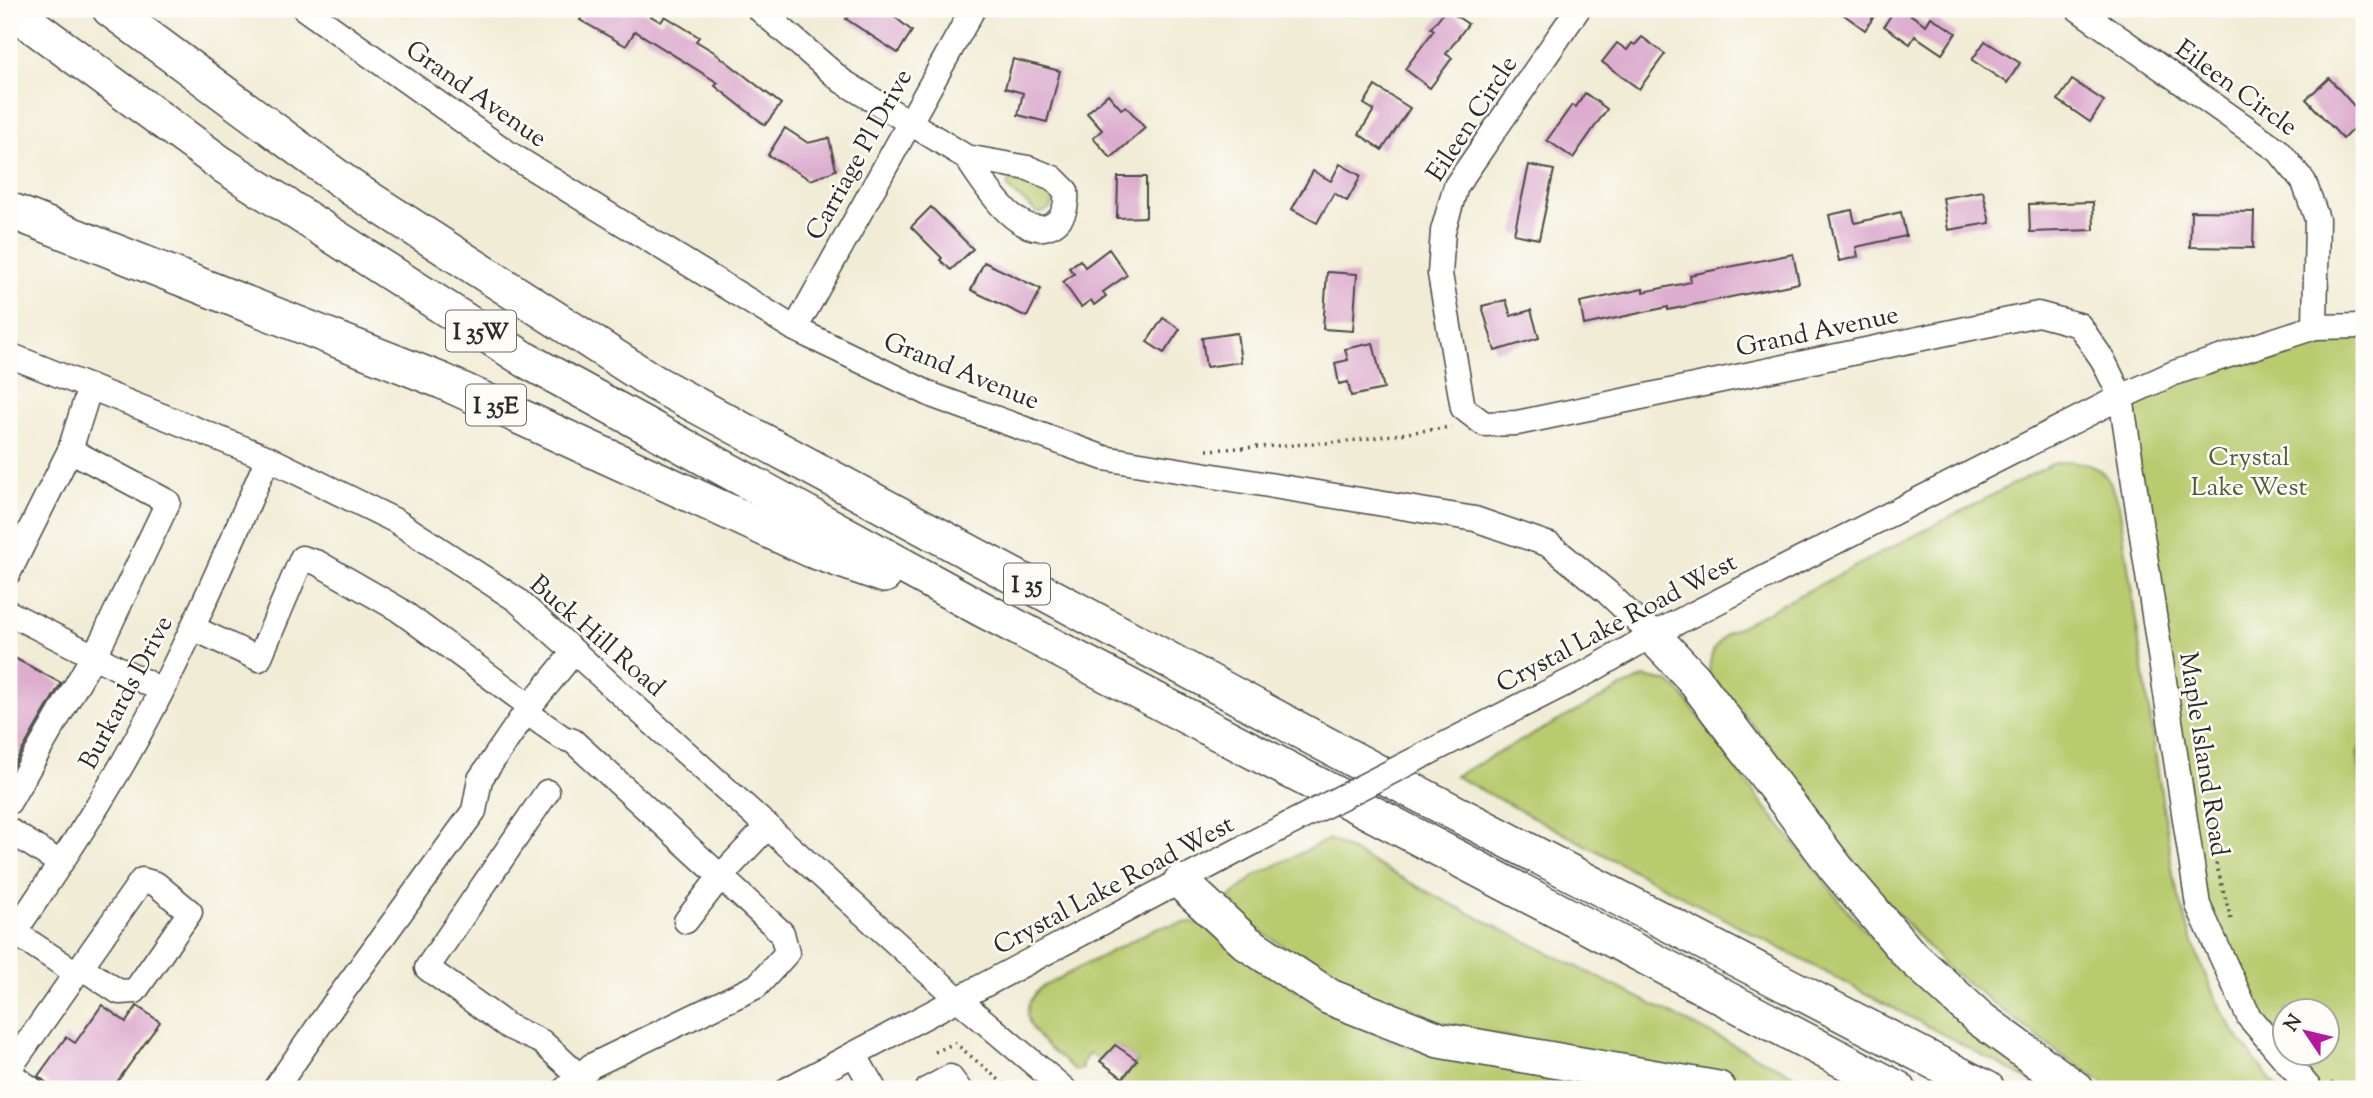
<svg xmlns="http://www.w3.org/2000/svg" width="2373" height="1098" font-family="'Sorts Mill Goudy',serif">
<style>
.green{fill:#b8cb6e;stroke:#727b4c;stroke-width:2;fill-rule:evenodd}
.forest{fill:#92af61;stroke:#5e6d46;stroke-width:2}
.building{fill:#ddadcf}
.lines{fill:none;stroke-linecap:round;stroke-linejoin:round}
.minor-casing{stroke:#494844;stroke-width:27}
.highway-casing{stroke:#494844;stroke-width:38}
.path{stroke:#494844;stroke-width:3.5;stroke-dasharray:2 5;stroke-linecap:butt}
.minor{stroke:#fff;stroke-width:24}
.highway{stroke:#fff;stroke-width:35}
.minor-bridge-casing{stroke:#494844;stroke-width:27;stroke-linecap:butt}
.minor-bridge{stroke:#fff;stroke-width:24}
.labels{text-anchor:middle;stroke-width:5;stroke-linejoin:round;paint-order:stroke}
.shield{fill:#fdfcf7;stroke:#6a6a68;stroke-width:2}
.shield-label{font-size:24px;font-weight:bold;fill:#2b2b2b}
.street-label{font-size:26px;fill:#2b2b2b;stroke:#fdfcf7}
.park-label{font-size:26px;fill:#555b3f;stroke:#fdfcf7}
</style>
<rect width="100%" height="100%" fill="#fdfcf7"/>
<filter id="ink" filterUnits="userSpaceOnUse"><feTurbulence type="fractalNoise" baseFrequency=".0143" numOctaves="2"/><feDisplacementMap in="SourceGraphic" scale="14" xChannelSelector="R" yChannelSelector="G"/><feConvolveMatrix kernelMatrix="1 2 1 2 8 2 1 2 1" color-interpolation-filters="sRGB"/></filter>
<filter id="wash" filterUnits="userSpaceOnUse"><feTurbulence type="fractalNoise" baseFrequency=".00686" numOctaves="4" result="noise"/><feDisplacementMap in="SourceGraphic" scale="28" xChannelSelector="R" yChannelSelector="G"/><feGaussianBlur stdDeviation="1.57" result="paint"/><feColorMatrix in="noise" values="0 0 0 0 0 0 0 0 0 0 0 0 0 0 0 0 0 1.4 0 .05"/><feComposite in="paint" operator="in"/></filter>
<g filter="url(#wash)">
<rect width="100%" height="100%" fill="#f1ecd5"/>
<g class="green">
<path d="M1010,180C1022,181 1060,186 1052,205C1049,211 1044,212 1038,213L1009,189L1007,185Z"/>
<path d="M2364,326V1089H2310L2249,1017L2198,905L2121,397L2174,373ZM2286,1010H2328V1052H2286Z"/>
<path d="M2069,461C2101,464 2109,474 2119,504L2173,875C2185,920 2199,967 2221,1009C2236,1038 2258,1063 2278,1089H2113L2061,1055L1945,966L1865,878L1779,756L1709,674C1710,653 1713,648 1727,633L2052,464Z"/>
<polygon points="1645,677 1668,682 1680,691 1758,798 1849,912 1887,954 1939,1003 2046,1089 1455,776 1620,688"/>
<polygon points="1329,839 1439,898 1822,1089 1774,1089 1684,1070 1482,1032 1401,1012 1349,989 1248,923 1229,898 1256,875"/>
<path d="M1191,922L1204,926L1333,1015L1389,1040L1430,1054L1633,1089H1115L1137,1061L1115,1045L1100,1061L1089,1053L1081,1065L1083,1069L1076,1071C1052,1049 1003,1020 1042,987L1158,927Z"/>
</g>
<polygon class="forest" points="2364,736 2364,793 2357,755"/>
<g id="blocks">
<g class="building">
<polygon points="586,9 638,9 661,22 665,16 699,37 696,41 714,52 781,104 765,125 715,86 718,83 635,31 626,46 580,20"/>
<polygon points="853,9 885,9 912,31 898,53 846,19"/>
<polygon points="1446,9 1468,24 1446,54 1452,58 1430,88 1405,69 1434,30 1431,28"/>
<polygon points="1836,9 1861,9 1873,18 1865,30"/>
<polygon points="1895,9 1902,9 1926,25 1931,17 1956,33 1942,54 1915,36 1910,44 1884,26"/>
<polygon points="1642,37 1665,54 1639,89 1602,62 1617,43 1627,50 1632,43 1635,45"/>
<polygon points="1985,41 2020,63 2007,83 1972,60"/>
<polygon points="1013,59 1060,71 1047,122 1018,115 1023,93 1005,88"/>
<polygon points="2329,78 2364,117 2343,139 2306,99"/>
<polygon points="2072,80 2104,101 2090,122 2058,100"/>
<polygon points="1375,86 1410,108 1382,150 1359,134 1374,110 1364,104"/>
<polygon points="1585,93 1607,109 1573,158 1547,140 1572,105 1576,107"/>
<polygon points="1108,94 1121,109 1126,106 1145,128 1111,158 1093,138 1102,130 1087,113"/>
<polygon points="785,128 808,143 829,138 836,170 811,180 768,155"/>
<polygon points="1340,164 1361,176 1347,201 1334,193 1317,223 1292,209 1313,171 1331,181"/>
<polygon points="1529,165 1554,170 1539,239 1514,234"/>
<polygon points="1118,177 1146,177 1146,217 1117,218"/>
<polygon points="1983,191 1990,223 1948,230 1943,198"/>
<polygon points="2093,202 2094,230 2030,232 2029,204"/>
<polygon points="931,207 973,249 951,270 940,260 942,258 911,227"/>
<polygon points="1852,210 1855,223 1901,212 1906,236 1856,247 1858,257 1839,261 1829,215"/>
<polygon points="2191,211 2254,212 2253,248 2190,247"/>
<polygon points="1109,249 1127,275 1103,292 1106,296 1094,305 1091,300 1081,307 1063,282 1074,274 1069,268 1080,260 1085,267"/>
<polygon points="1793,254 1799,283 1668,310 1668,307 1584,325 1580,302 1643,289 1643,292 1691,282 1690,275"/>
<polygon points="984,262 1041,289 1027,317 971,290"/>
<polygon points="1327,272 1357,274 1353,331 1323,329"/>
<polygon points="1506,300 1511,316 1531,310 1539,338 1495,351 1482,306"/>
<polygon points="1163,318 1180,329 1164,353 1147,342"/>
<polygon points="1237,333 1241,362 1206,367 1202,338"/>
<polygon points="1373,343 1384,389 1351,396 1348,382 1339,384 1335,363 1348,360 1345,349"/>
<polygon points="9,655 61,683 9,773"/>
<polygon points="102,1005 126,1022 137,1006 160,1022 112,1089 54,1089 38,1076 66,1037 75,1043"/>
<polygon points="1115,1045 1137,1060 1123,1078 1100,1061"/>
</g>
</g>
</g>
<g filter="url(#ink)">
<use href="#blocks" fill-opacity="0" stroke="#494844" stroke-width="2"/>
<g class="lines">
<g class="minor-casing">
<g id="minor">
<polyline points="305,9 508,153 795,329 934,396 1104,458 1475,519 1550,545 1607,592 1652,635"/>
<path d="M759,9L842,81L966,157L1028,168L1053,178L1066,191C1067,203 1066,216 1054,224C1019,245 982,180 966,157"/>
<polyline points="1578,9 1456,186 1443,231 1440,274 1463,408 1484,424 1517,423 2038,314 2079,325 2103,360 2121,397 2198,905 2249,1017 2310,1089"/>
<polyline points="2078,9 2279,151 2304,182 2317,219 2315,327"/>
<polyline points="795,329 973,9"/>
<polyline points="9,355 268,458 396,521 517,600 959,1000 1064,1089"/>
<polyline points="9,572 70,450 90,387"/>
<polyline points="9,613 161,690"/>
<polyline points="193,628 259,659 302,558 318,563 398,609 530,706 574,652"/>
<polyline points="526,712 563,738 573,741 782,933 787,953 757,986 591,1066 565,1089"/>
<polyline points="1469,732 1590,671 1652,635 2121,397 2174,373 2315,327 2364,326"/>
<polyline points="547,792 427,968 509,1027 542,1042 579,1076"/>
<polyline points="9,802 103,639 168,502 70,450"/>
<polyline points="9,830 60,863"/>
<polyline points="686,921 720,877 768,826"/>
<polyline points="14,932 76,973"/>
<path d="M9,940C46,886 83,831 116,775C176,673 221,565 268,458"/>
<polyline points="854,1054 874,1089"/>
<polyline points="9,1069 142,880 156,884 190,912 135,991 119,992 81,967"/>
<polyline points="9,1073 31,1089"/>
<polyline points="275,1089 334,1004 474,811 480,779 530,706"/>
<polyline points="788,1089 1258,840"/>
<polyline points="928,1089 950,1077 959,1089"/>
</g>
</g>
<g class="highway-casing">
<g id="highway">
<polyline points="10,9 220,163 526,360 980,608 1898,1089"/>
<polyline points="110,9 352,188 655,383 1390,779 1987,1089"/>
<polyline points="9,210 442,381 812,550 884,575"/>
<polyline points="1652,635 1693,678 1836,868 1908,953 1979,1018 2076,1089"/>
<polyline points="1181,882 1247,943 1330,997 1439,1040 1718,1089"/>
</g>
</g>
<g class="path">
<polyline points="1207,450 1342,442 1451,427"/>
<polyline points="2216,863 2232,923"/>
<polyline points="935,1052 955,1043 1010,1089"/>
<polyline points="2331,1082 2339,1089"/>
</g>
<use href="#minor" class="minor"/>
<use href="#highway" class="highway"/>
<g class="minor-bridge-casing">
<polyline id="minor-bridge" points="1258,840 1469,732"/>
</g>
<use href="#minor-bridge" class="minor-bridge"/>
</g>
</g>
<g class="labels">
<g class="shield">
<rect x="446" y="310.5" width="70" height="41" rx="5"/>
<rect x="466" y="384.5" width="60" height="41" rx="5"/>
<rect x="1004" y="563.5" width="46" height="41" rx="5"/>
</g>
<g class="shield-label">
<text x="481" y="339">I 35W</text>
<text x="496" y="413">I 35E</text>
<text x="1027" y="592">I 35</text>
</g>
<g class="street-label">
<text transform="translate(2237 87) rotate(36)" y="9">Eileen Circle</text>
<text transform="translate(477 93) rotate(35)" y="9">Grand Avenue</text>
<text transform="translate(1471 118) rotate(-57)" y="9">Eileen Circle</text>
<text transform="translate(858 154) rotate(-61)" y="9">Carriage Pl Drive</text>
<text transform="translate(1817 330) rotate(-12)" y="9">Grand Avenue</text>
<text transform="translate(962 370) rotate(22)" y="9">Grand Avenue</text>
<text transform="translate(1616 622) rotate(-28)" y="9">Crystal Lake Road West</text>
<text transform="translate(598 635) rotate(41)" y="9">Buck Hill Road</text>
<text transform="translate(125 692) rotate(-62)" y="9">Burkards Drive</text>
<text transform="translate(2205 754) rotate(81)" y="9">Maple Island Road</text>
<text transform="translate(1113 884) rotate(-28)" y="9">Crystal Lake Road West</text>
</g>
<g class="park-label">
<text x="2249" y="465">Crystal<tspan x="2249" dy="30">Lake West</tspan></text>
</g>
</g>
<rect width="2373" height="1098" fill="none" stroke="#fdfcf7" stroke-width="35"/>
<g transform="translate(2306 1032) rotate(305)"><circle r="33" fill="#fdfcf7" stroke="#a9a8a5" stroke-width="2"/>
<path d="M0-5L12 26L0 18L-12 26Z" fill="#b5179e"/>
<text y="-10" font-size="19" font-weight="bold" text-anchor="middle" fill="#2b2b2b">N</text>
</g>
</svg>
